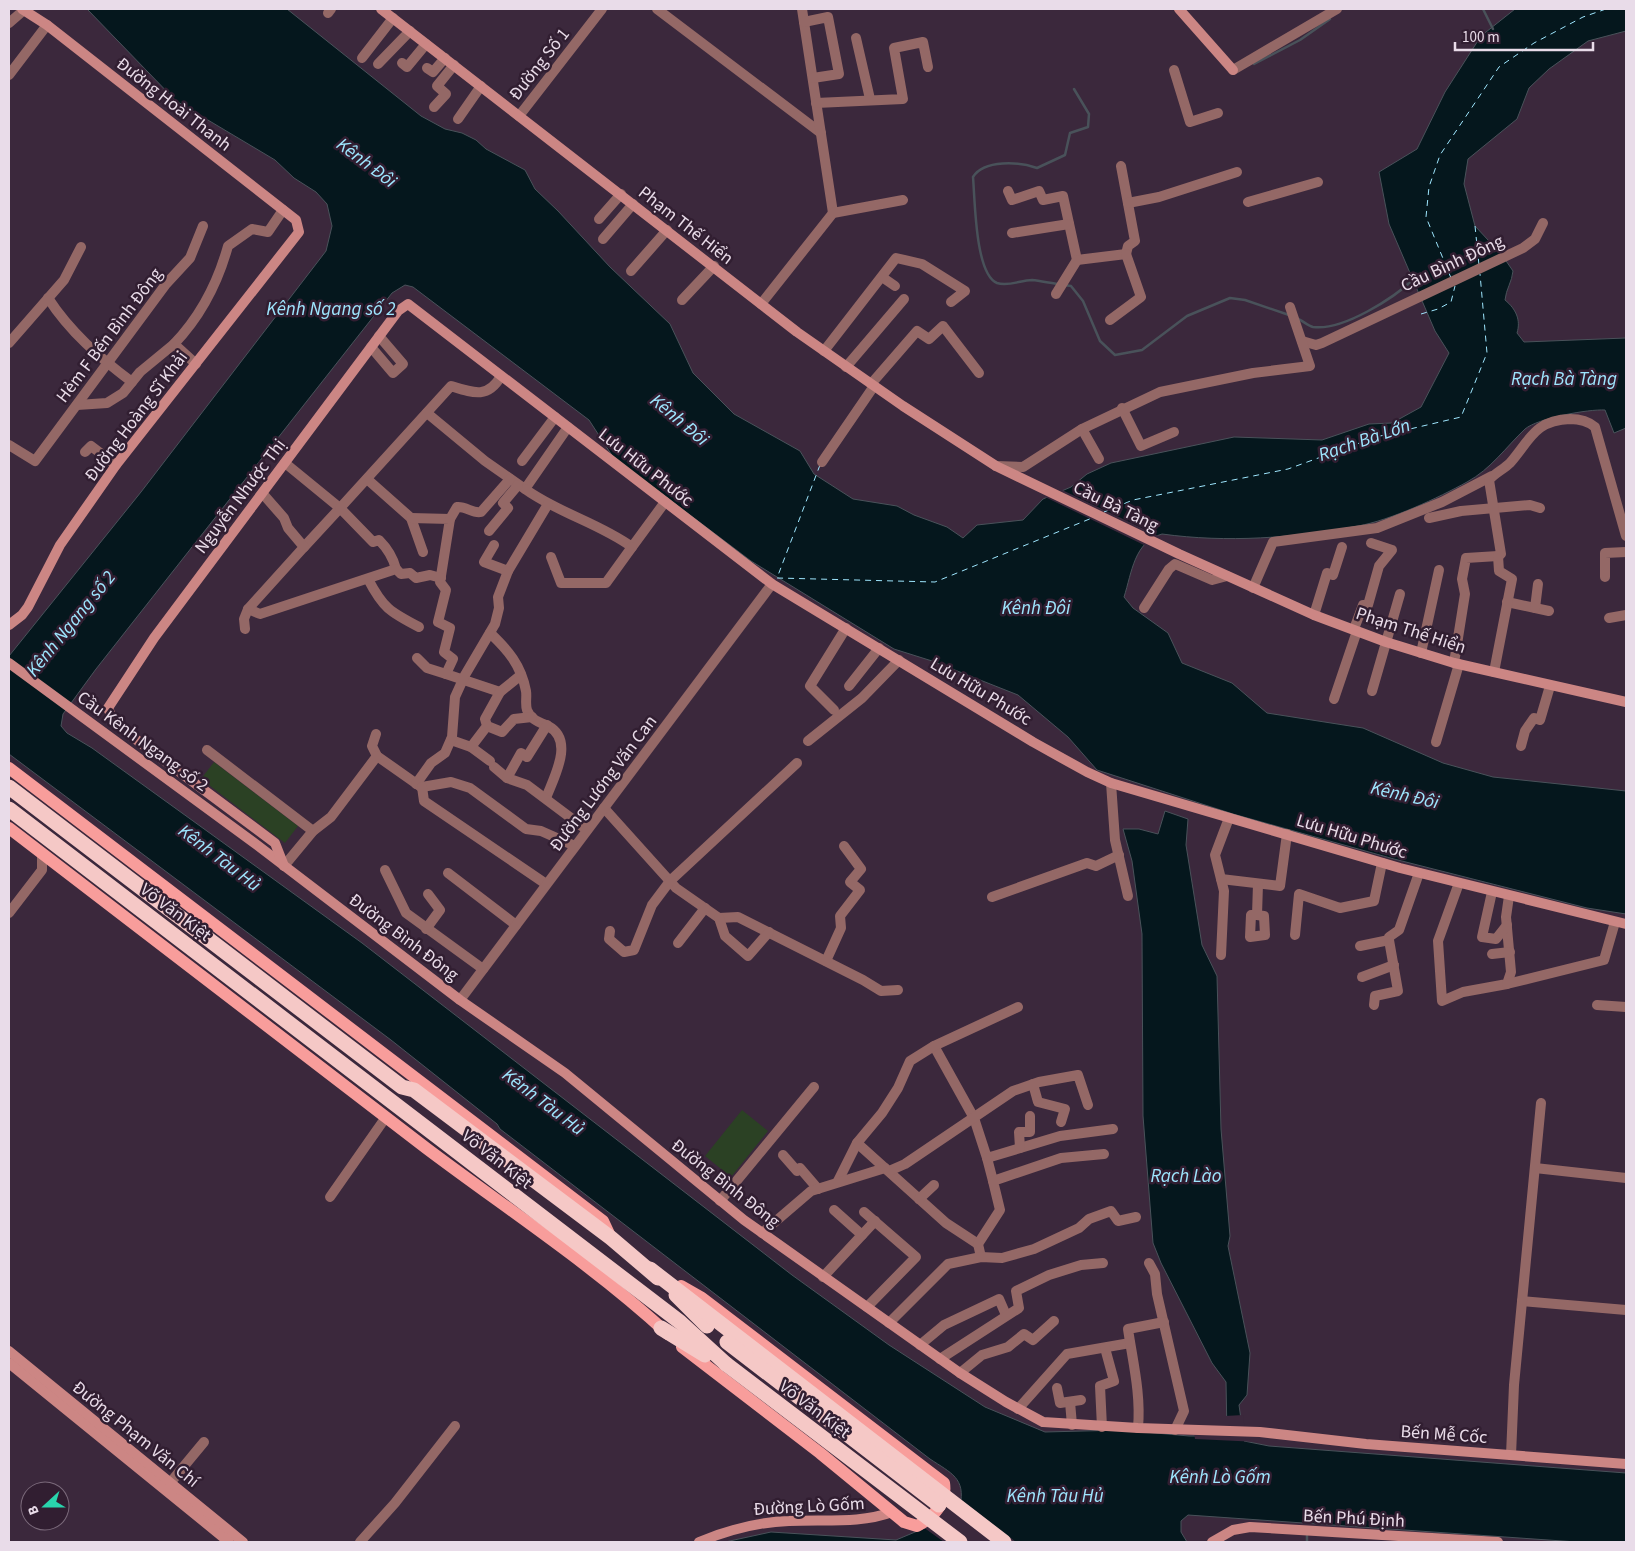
<svg xmlns="http://www.w3.org/2000/svg" width="1635" height="1551" font-family="'Source Sans 3',sans-serif">
<style>
.green{fill:#2b4124}
.water{fill:#05171d;stroke:#49525a}
.pier{fill:#3b283c}
.lines{fill:none;stroke-linecap:round;stroke-linejoin:round}
.stream{stroke:#49525a;stroke-width:2.5}
.ferry{stroke:#9ee6fe;stroke-width:1;stroke-dasharray:6 5;stroke-linecap:butt}
.street{stroke:#946866;stroke-width:10}
.secondary{stroke:#cc8684;stroke-width:10}
.primary{stroke:#f89d9b;stroke-width:12}
.highway{stroke:#f5c8c6;stroke-width:15}
.highway-bridge{stroke:#f5c8c6;stroke-width:15}
.labels{text-anchor:middle;stroke-width:5;stroke-linejoin:round;paint-order:stroke}
.street-label{font-size:18px;fill:#e9dce9;stroke:#311e31}
.water-label{font-size:19px;font-style:italic;fill:#9ee6fe;stroke:#311e31}
</style>
<rect width="100%" height="100%" fill="#3b283c"/>
<g class="green">
<polygon points="214,762 298,826 285,843 201,779"/>
<polygon points="742,1110 768,1131 731,1177 705,1156"/>
</g>
<path class="water" d="M87,9H287L421,116L445,129L462,133L476,140L486,149L525,170L535,189L558,211L610,267L670,324L693,373L734,414L800,451L814,474L853,499L897,506L914,515L947,527L963,538L977,525L1023,520L1043,499L1071,487L1087,474L1111,463L1234,437L1322,440L1369,424L1392,423L1421,407L1449,353L1435,331L1389,224L1379,172L1417,149L1445,92L1481,36L1515,9H1626V31L1588,41L1549,69L1529,88L1517,119L1468,159L1464,184L1475,226L1502,255L1513,271C1512,282 1506,289 1505,300C1516,309 1521,320 1517,333L1524,342L1626,338V428L1614,433L1605,410C1589,409 1538,418 1525,429C1506,447 1491,469 1467,482C1438,498 1391,520 1358,526C1294,538 1227,543 1162,534C1134,542 1132,572 1124,597L1133,608L1168,633L1182,663L1232,683L1267,713L1363,728L1443,763L1493,777L1626,791V914L1587,908L1394,859L1233,814L1097,770L1068,737L1018,695L932,661L894,649L751,561L613,457L589,420L413,287L405,285L392,293L96,669L63,714L61,726L67,733L92,748L362,943L792,1275L889,1345L985,1407L1045,1432L1122,1430L1189,1436H1227L1226,1382L1212,1363L1161,1263L1153,1243L1143,1116L1142,934L1132,861L1123,829H1139L1158,834L1165,811L1188,819L1186,845L1202,945L1217,976L1221,1129L1230,1236L1228,1246L1250,1353L1247,1395L1239,1405L1244,1441L1269,1446L1626,1473V1542H1577L1188,1515L1181,1521V1532L1187,1542H725L771,1532L896,1540L939,1522L960,1506C966,1478 951,1473 930,1459L500,1129L497,1124L391,1040L9,754V656L141,492L326,251L332,226L327,204L316,192L294,178L275,160L176,101Z"/>
<g class="pier">
<polygon points="1060,489 1161,537 1154,539 1146,546 1043,496"/>
<polygon points="1243,1415 1246,1439 1259,1442 1195,1439 1194,1433 1225,1433 1225,1416"/>
<polygon points="959,1498 1016,1542 944,1542 923,1527 949,1513 958,1505"/>
</g>
<g class="lines">
<g class="stream">
<polyline points="1483,9 1493,29"/>
<polyline points="1254,64 1300,40 1330,19"/>
<path d="M1058,284C1050,283 1041,281 1032,280C1021,280 1008,287 997,283C975,274 975,199 973,177C984,159 1020,162 1037,168L1065,155L1070,133L1088,127L1089,114L1074,89"/>
<polyline points="1064,285 1071,286 1083,301 1100,341 1115,355 1142,350 1187,316 1230,298 1245,300 1289,315"/>
<path d="M1296,318C1302,320 1308,326 1313,327C1343,331 1394,298 1415,278"/>
<polyline points="1307,1534 1307,1542"/>
</g>
<g class="ferry">
<polyline points="1475,226 1479,265"/>
<polyline points="1451,278 1426,217 1429,187 1440,155 1499,67 1534,43 1583,17 1606,9"/>
<polyline points="1421,314 1438,309 1451,302 1455,286"/>
<polyline points="820,465 777,578 935,582 1092,518"/>
<polyline points="1104,512 1133,500 1288,469 1376,437 1461,417 1487,353 1480,274"/>
</g>
<g class="street">
<polyline points="657,9 821,133"/>
<polyline points="802,9 833,213"/>
<polyline points="328,13 331,9"/>
<polyline points="804,22 828,17 839,74 813,78"/>
<polyline points="9,23 24,10"/>
<polyline points="856,38 870,99"/>
<polyline points="362,58 393,18"/>
<polyline points="402,63 407,67 426,44"/>
<polyline points="378,64 410,31"/>
<polyline points="427,68 433,72 445,58"/>
<polyline points="1174,70 1190,122 1218,113"/>
<polyline points="1233,70 1337,9"/>
<polyline points="9,75 47,25"/>
<polyline points="816,103 903,99 894,48 923,42 928,67"/>
<polyline points="434,107 446,94 437,86 454,65"/>
<polyline points="519,116 602,9"/>
<polyline points="458,119 481,86"/>
<polyline points="1121,166 1135,241 1128,246 1126,254"/>
<polyline points="1008,191 1012,200 1039,191 1043,200 1063,196 1077,260 1126,254"/>
<polyline points="1248,202 1318,182"/>
<polyline points="1128,203 1159,197 1237,172"/>
<polyline points="599,219 621,194"/>
<polyline points="1012,233 1069,224"/>
<polyline points="603,239 633,204"/>
<polyline points="631,271 667,230"/>
<polyline points="882,277 895,286"/>
<polyline points="1056,294 1077,260"/>
<path d="M48,298C70,332 100,358 132,382"/>
<polyline points="682,300 714,266"/>
<polyline points="761,304 833,213 903,200"/>
<polyline points="1110,320 1141,297 1126,254"/>
<polyline points="1302,341 1316,345 1322,343 1523,248 1535,239 1543,223"/>
<polyline points="9,343 64,280 81,247"/>
<path d="M174,344C200,317 218,282 228,246L252,229L268,232L283,210"/>
<polyline points="371,347 393,373 403,364 379,336"/>
<polyline points="824,351 896,258 922,264 965,291 951,302"/>
<polyline points="846,367 904,299"/>
<polyline points="871,384 917,331 929,339 943,326 979,373"/>
<polyline points="77,405 107,403 123,393 140,372 174,344 196,364"/>
<polyline points="1122,408 1141,446 1174,432"/>
<polyline points="427,413 485,461 525,489 568,427"/>
<polyline points="1082,429 1099,459"/>
<polyline points="9,445 35,461 166,284 190,258 203,226"/>
<polyline points="85,452 91,446 116,465"/>
<polyline points="522,461 555,417"/>
<polyline points="822,462 874,386"/>
<polyline points="285,463 340,508 304,547"/>
<polyline points="996,466 1023,467 1082,429 1160,392 1253,373 1310,366 1290,307"/>
<polyline points="367,479 411,518 423,552"/>
<path d="M525,489C558,513 599,523 632,547L665,502"/>
<polyline points="411,518 450,519 440,582 446,590 438,622 450,628 444,652 453,659 446,674 500,692"/>
<polyline points="1429,518 1461,511 1530,505 1540,508"/>
<path d="M450,519L457,507C466,506 473,514 481,512L510,479"/>
<polyline points="489,531 508,508 503,503 518,485"/>
<polyline points="494,545 484,562 508,571 548,504"/>
<polyline points="551,557 561,583 606,583 632,547"/>
<path d="M396,569C393,557 388,549 379,540L373,542L340,508L451,386C473,393 488,399 501,376"/>
<polyline points="1605,577 1605,553 1626,552"/>
<path d="M368,579C383,608 390,612 419,627"/>
<polyline points="1253,588 1273,542 1377,528 1442,502 1492,476"/>
<polyline points="1507,602 1549,611"/>
<polyline points="1144,608 1169,569 1175,564 1212,580 1227,576"/>
<polyline points="1535,608 1538,584"/>
<polyline points="248,609 260,614 396,569 401,574 410,573 416,578 430,575 441,578"/>
<polyline points="1314,615 1327,573 1333,575 1342,547"/>
<polyline points="1609,618 1626,615"/>
<polyline points="245,629 244,619 248,609 304,547 288,528 284,518 263,494"/>
<polyline points="1354,629 1363,605 1368,605 1379,566 1392,550 1371,543"/>
<path d="M490,633C508,650 521,665 526,691C527,697 525,704 527,710C531,720 539,722 548,726C575,740 554,777 546,798"/>
<polyline points="1421,653 1439,570"/>
<polyline points="417,658 427,668 446,674"/>
<polyline points="1454,663 1465,594 1462,579 1466,558 1498,556"/>
<path d="M1494,672L1512,579L1499,571L1498,556L1501,554L1489,480C1495,473 1504,469 1510,463C1530,440 1535,420 1570,419C1579,419 1588,421 1595,427L1626,536"/>
<polyline points="849,686 879,648"/>
<polyline points="1372,691 1400,594"/>
<polyline points="1334,699 1357,631"/>
<polyline points="834,710 810,686 846,628"/>
<polyline points="487,726 502,732 514,719 532,717"/>
<polyline points="376,734 372,746 377,756 421,787"/>
<polyline points="451,740 471,747 490,761"/>
<polyline points="808,741 862,698 899,660"/>
<polyline points="1436,742 1459,664"/>
<polyline points="1521,746 1525,731 1534,718 1540,720 1550,686"/>
<polyline points="471,747 487,726 485,719 500,692 521,675"/>
<polyline points="207,750 313,831"/>
<polyline points="494,767 507,778 527,785 587,830"/>
<polyline points="507,778 521,753 527,757 547,725"/>
<polyline points="1111,783 1115,840 1128,896"/>
<polyline points="416,784 431,763 445,753 452,737 455,697 465,675 495,624 499,608 498,597 508,571"/>
<polyline points="422,787 451,782 470,788 526,829 541,831 575,846"/>
<polyline points="422,787 424,801 546,884"/>
<polyline points="604,808 676,888 719,918 738,917 863,980 881,991 898,990"/>
<polyline points="284,866 313,831 331,817 377,756"/>
<polyline points="385,870 406,913 483,969"/>
<polyline points="448,873 516,925"/>
<polyline points="1221,879 1280,886 1287,834"/>
<polyline points="1459,883 1438,941 1442,1001 1463,992 1507,984 1511,972 1506,917 1509,896"/>
<polyline points="1492,892 1482,937 1496,939 1507,925"/>
<polyline points="992,897 1087,863 1096,866 1119,855"/>
<polyline points="9,913 42,870 42,854"/>
<polyline points="1257,915 1264,916 1265,935 1250,937 1251,915 1257,915 1258,884"/>
<polyline points="719,918 725,936 748,956 769,932"/>
<polyline points="426,929 440,910 428,894"/>
<polyline points="610,931 609,939 624,952 634,950 652,905 670,881 797,763"/>
<polyline points="1295,935 1299,894 1340,908 1374,901 1382,863"/>
<polyline points="678,943 705,908"/>
<polyline points="1360,946 1389,940"/>
<polyline points="1492,954 1510,952"/>
<polyline points="1221,955 1224,891 1215,855 1229,818"/>
<polyline points="826,961 841,928 840,916 860,890 850,882 861,869 844,846"/>
<polyline points="1362,977 1394,965"/>
<polyline points="1507,984 1604,960 1615,922"/>
<polyline points="460,1000 772,584"/>
<polyline points="1374,1005 1375,996 1398,991 1389,940 1389,937 1399,930 1419,873"/>
<polyline points="1597,1005 1626,1007"/>
<polyline points="934,1046 974,1118 987,1158 1060,1136 1113,1129"/>
<polyline points="1033,1084 1038,1102 1065,1109 1061,1122"/>
<polyline points="857,1143 946,1223 978,1244"/>
<polyline points="1020,1148 1019,1132 1030,1132 1030,1116"/>
<polyline points="783,1155 797,1171 800,1168 818,1189"/>
<polyline points="987,1158 993,1181"/>
<polyline points="1535,1168 1626,1178"/>
<polyline points="889,1171 905,1164 1013,1091 1039,1082 1078,1075 1088,1105"/>
<polyline points="838,1181 857,1143 882,1113 898,1088 910,1061 934,1046 1018,1007"/>
<polyline points="330,1197 386,1117"/>
<polyline points="919,1199 934,1185"/>
<polyline points="720,1201 814,1087"/>
<polyline points="834,1210 862,1235"/>
<polyline points="864,1212 916,1257 867,1307"/>
<polyline points="762,1233 811,1191 885,1168"/>
<polyline points="981,1257 978,1244 1000,1210 993,1181 1061,1158 1104,1154"/>
<polyline points="1149,1263 1155,1274 1157,1294 1184,1411 1175,1430"/>
<polyline points="823,1277 875,1221"/>
<polyline points="1522,1301 1626,1310"/>
<polyline points="889,1323 948,1264 981,1257 1002,1258 1034,1249 1079,1228 1089,1219 1111,1211 1118,1221 1136,1217"/>
<polyline points="920,1345 944,1325 999,1299 1006,1315"/>
<polyline points="940,1359 1019,1308 1016,1291 1049,1275 1081,1265 1103,1263"/>
<polyline points="960,1373 982,1355 1008,1347 1024,1334 1033,1340 1054,1321"/>
<polyline points="1057,1388 1060,1403 1081,1400"/>
<polyline points="1070,1402 1072,1425"/>
<polyline points="1018,1409 1067,1354 1130,1343"/>
<polyline points="1102,1427 1100,1386 1114,1381 1105,1348"/>
<path d="M1138,1428C1141,1394 1133,1363 1128,1329L1164,1322"/>
<polyline points="1511,1455 1514,1385 1541,1103"/>
<polyline points="170,1483 204,1442"/>
<polyline points="360,1542 395,1503 455,1426"/>
</g>
<g class="secondary">
<polyline points="381,9 797,332 903,406 996,466 1179,554 1314,615 1386,642 1454,663 1626,702"/>
<polyline points="1179,9 1233,70"/>
<polyline points="9,625 22,615 28,607 60,545 116,465 299,232 296,220 47,25 22,9"/>
<polyline points="9,663 257,845 460,1000 565,1073 744,1220 960,1373 1006,1402 1043,1422 1138,1428 1260,1432 1366,1444 1626,1464"/>
<polyline points="284,866 275,843 122,729 113,720 108,708 154,638 398,311 408,304 772,584 1033,742 1087,772 1111,783 1400,868 1626,924"/>
<polyline points="9,1351 243,1542"/>
<polyline points="9,1363 229,1542"/>
<path d="M699,1542C728,1530 757,1522 789,1521C823,1519 860,1524 892,1512"/>
<polyline points="1212,1542 1233,1530 1250,1527 1498,1542"/>
</g>
<g class="primary">
<polyline points="9,768 603,1221 611,1238"/>
<path d="M9,828C149,934 286,1042 426,1148C507,1209 593,1265 668,1334"/>
<path d="M681,1286L702,1298L944,1483C947,1503 934,1517 917,1526L904,1522L820,1453L682,1347"/>
</g>
<g class="highway">
<polyline points="9,787 402,1087 414,1090 611,1238 658,1278"/>
<polyline points="9,809 680,1322 726,1364"/>
<polyline points="676,1295 707,1326"/>
<polyline points="661,1328 705,1355"/>
</g>
<g class="highway-bridge">
<polyline points="650,1269 1004,1542"/>
<polyline points="727,1342 939,1505"/>
<polyline points="726,1364 960,1542"/>
</g>
</g>
<g class="labels">
<g class="street-label">
<text transform="translate(539 64) rotate(-52)" y="6">Đường Số 1</text>
<text transform="translate(174 104) rotate(38)" y="6">Đường Hoài Thanh</text>
<text transform="translate(686 225) rotate(38)" y="6">Phạm Thế Hiển</text>
<text transform="translate(1452 263) rotate(-25)" y="6">Cầu Bình Đông</text>
<text transform="translate(109 335) rotate(-53)" y="6">Hẻm F Bến Bình Đông</text>
<text transform="translate(136 416) rotate(-53)" y="6">Đường Hoàng Sĩ Khải</text>
<text transform="translate(646 467) rotate(38)" y="6">Lưu Hữu Phước</text>
<text transform="translate(240 496) rotate(-53)" y="6">Nguyễn Nhược Thị</text>
<text transform="translate(1116 506) rotate(26)" y="6">Cầu Bà Tàng</text>
<text transform="translate(1411 630) rotate(18)" y="6">Phạm Thế Hiển</text>
<text transform="translate(981 691) rotate(31)" y="6">Lưu Hữu Phước</text>
<text transform="translate(143 741) rotate(36)" y="6">Cầu Kênh Ngang số 2</text>
<text transform="translate(603 783) rotate(-53)" y="6">Đường Lương Văn Can</text>
<text transform="translate(1352 836) rotate(17)" y="6">Lưu Hữu Phước</text>
<text transform="translate(176 912) rotate(37)" y="6">Võ Văn Kiệt</text>
<text transform="translate(404 937) rotate(37)" y="6">Đường Bình Đông</text>
<text transform="translate(497 1159) rotate(38)" y="6">Võ Văn Kiệt</text>
<text transform="translate(726 1183) rotate(38)" y="6">Đường Bình Đông</text>
<text transform="translate(815 1409) rotate(37)" y="6">Võ Văn Kiệt</text>
<text transform="translate(136 1434) rotate(39)" y="6">Đường Phạm Văn Chí</text>
<text transform="translate(1444 1434) rotate(4)" y="6">Bến Mễ Cốc</text>
<text transform="translate(809 1506) rotate(-3)" y="6">Đường Lò Gốm</text>
<text transform="translate(1354 1518) rotate(3)" y="6">Bến Phú Định</text>
</g>
<g class="water-label">
<text transform="translate(367 162) rotate(37)" y="7">Kênh Đôi</text>
<text x="331" y="315">Kênh Ngang số 2</text>
<text x="1564" y="385">Rạch Bà Tàng</text>
<text transform="translate(680 419) rotate(40)" y="7">Kênh Đôi</text>
<text transform="translate(1364 439) rotate(-19)" y="7">Rạch Bà Lớn</text>
<text x="1036" y="614">Kênh Đôi</text>
<text transform="translate(70 623) rotate(-51)" y="7">Kênh Ngang số 2</text>
<text transform="translate(1405 794) rotate(13)" y="7">Kênh Đôi</text>
<text transform="translate(220 857) rotate(37)" y="7">Kênh Tàu Hủ</text>
<text transform="translate(544 1101) rotate(37)" y="7">Kênh Tàu Hủ</text>
<text x="1186" y="1182">Rạch Lào</text>
<text x="1220" y="1483">Kênh Lò Gốm</text>
<text x="1055" y="1502">Kênh Tàu Hủ</text>
</g>
</g>
<rect width="1635" height="1551" fill="none" stroke="#e9dce9" stroke-width="20"/>
<g transform="translate(45 1506) rotate(249)"><circle r="24" fill="#311e31" stroke="#7b6a7b"/>
<path d="M0-4L9 19L0 12L-9 19Z" fill="#29d5ad"/>
<text y="-8" font-size="14" font-weight="bold" text-anchor="middle" fill="#e9dce9">B</text>
</g>
<path d="M1455 42v8h138v-8" fill="none" stroke="#e9dce9" stroke-width="2.5"/>
<text x="1462" y="42" font-size="15" fill="#e9dce9" stroke="#311e31" stroke-width="4" paint-order="stroke">100 m</text>
</svg>
